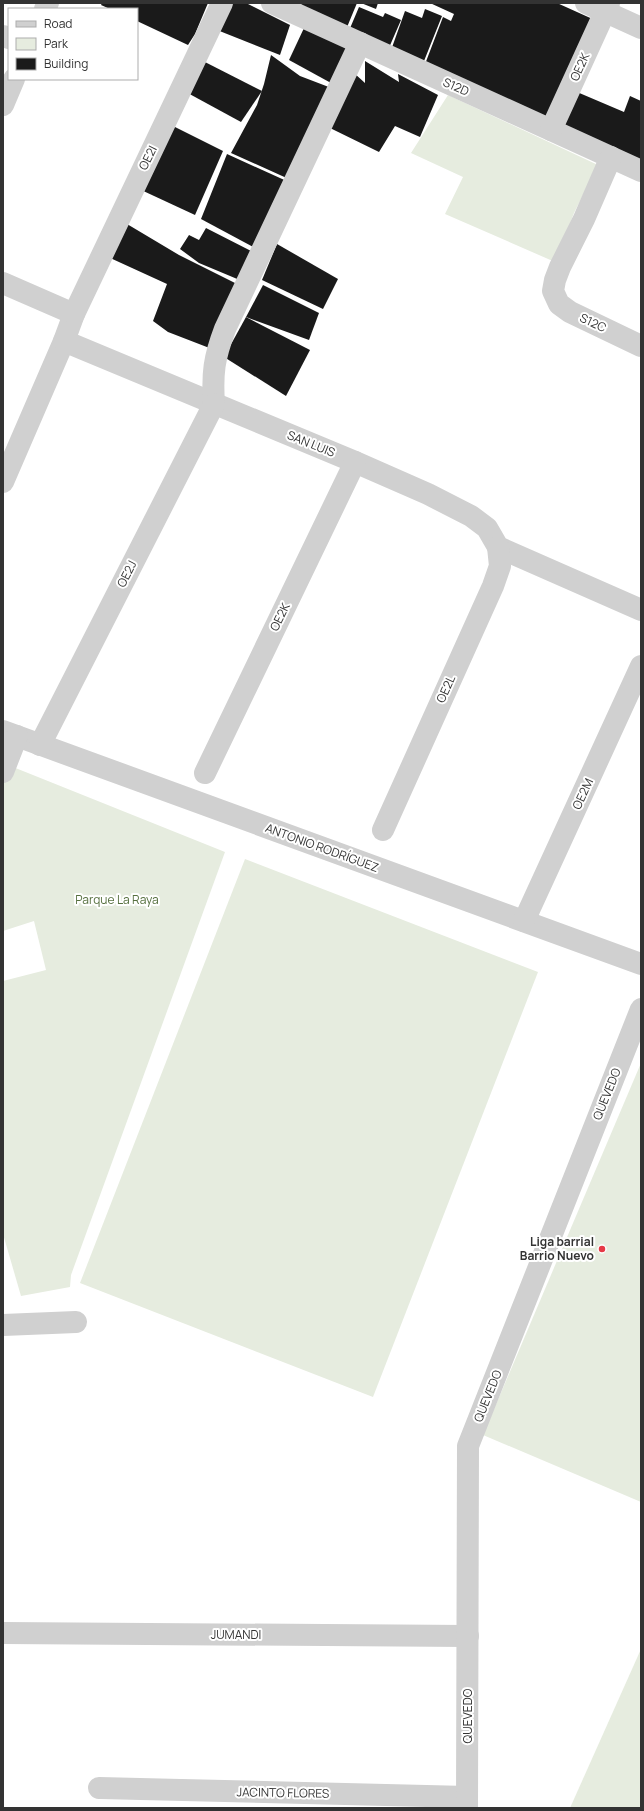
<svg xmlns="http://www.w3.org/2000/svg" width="644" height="1811" font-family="Manrope,sans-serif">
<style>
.green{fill:#e6ecdf}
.building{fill:#1a1a1a}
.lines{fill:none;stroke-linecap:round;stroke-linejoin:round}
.minor{stroke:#d0d0d0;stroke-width:22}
.poi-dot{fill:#e63946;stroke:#fff;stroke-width:1.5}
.labels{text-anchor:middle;stroke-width:4;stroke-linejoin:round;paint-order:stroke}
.street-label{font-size:12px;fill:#333;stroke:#fff}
.park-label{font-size:12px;fill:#56703f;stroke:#fff}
.poi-label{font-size:12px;font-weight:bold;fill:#333;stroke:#fff;text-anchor:end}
</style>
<rect width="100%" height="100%" fill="#fff"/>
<g class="green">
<polygon points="448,95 598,165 574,213 555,262 445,214 463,177 411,153"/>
<polygon points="3,763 225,852 71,1275 70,1287 21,1296 3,1234 3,981 46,970 34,921 3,931"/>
<polygon points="245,859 538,972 373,1397 80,1283"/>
<polygon points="641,1063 641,1502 483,1435"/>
<polygon points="641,1649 641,1808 570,1808"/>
</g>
<g class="building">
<polygon points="102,3 208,3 195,34 188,45 137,21 137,9 110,9 101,5"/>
<polygon points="230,3 246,3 290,25 280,55 217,30"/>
<polygon points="302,3 357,3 345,32 298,11"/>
<polygon points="361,3 378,3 376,9"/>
<polygon points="430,3 557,3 597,21 551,130 422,72 443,17 451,21 454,14"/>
<polygon points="359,7 383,17 385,13 401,20 388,50 348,33"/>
<polygon points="425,9 442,16 422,66 390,53 405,11 422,18"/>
<polygon points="304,28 348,48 331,83 289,60"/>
<polygon points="271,55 300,76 334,89 291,180 231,153 257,105 264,84"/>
<polygon points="201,60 262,91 241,122 184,91"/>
<polygon points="365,61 399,82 398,74 438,95 420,137 395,126 379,152 330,128 354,73 365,83"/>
<polygon points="577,92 624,112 630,96 641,101 641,167 561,130"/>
<polygon points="171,125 223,151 195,215 139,189"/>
<polygon points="227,154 291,183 259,250 201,219"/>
<polygon points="127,224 179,255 241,286 212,349 168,332 153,321 167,284 108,257"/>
<polygon points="206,228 255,253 242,281 199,263 180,249 189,235 199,240"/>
<polygon points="277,244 338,279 323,309 262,280"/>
<polygon points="263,285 319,313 309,340 246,317"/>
<polygon points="246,317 310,350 286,396 224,357"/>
</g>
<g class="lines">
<g class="minor">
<polyline points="272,3 641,171"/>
<polyline points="586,3 641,28"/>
<polyline points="45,9 48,3"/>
<polyline points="3,36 9,38"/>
<polyline points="3,105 14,79"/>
<polyline points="551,130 609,3"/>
<polyline points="611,157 584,219 560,267 555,280 553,291 559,304 570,312 641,346"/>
<polyline points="3,283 74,314 64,341 3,482"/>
<polyline points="74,314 222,3"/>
<polyline points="64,341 355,462 428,494 471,516 487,528 498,547 641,610"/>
<path d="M214,404C212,373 214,358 225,329L360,43"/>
<polyline points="3,731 641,964"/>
<polyline points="40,745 214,404"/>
<polyline points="3,772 17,736"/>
<polyline points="205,773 355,462"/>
<polyline points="383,830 493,586 500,566 498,547"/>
<polyline points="524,921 641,666"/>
<polyline points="3,1325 76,1322"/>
<polyline points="3,1633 468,1636"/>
<polyline points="99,1788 467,1797"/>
<polyline points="467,1808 468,1446 641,1009"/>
</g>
</g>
<circle class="poi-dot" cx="602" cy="1249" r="4"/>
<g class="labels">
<g class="street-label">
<text transform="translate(580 67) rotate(-65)" y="4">OE2K</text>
<text transform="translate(456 87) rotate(24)" y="4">S12D</text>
<text transform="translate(148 158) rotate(-64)" y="4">OE2I</text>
<text transform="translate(593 323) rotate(25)" y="4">S12C</text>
<text transform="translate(311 444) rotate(22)" y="4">SAN LUIS</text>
<text transform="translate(127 574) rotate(-63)" y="4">OE2J</text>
<text transform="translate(280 617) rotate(-64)" y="4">OE2K</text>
<text transform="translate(446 689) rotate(-66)" y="4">OE2L</text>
<text transform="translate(583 794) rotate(-65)" y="4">OE2M</text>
<text transform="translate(322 848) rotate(20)" y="4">ANTONIO RODRÍGUEZ</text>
<text transform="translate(607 1094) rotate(-68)" y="4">QUEVEDO</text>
<text transform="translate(488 1396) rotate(-68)" y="4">QUEVEDO</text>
<text x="236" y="1639">JUMANDI</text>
<text transform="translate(468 1716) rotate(-90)" y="4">QUEVEDO</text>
<text transform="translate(283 1793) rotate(1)" y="4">JACINTO FLORES</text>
</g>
<g class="park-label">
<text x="117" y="904">Parque La Raya</text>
</g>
<g class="poi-label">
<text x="594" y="1246">Liga barrial<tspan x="594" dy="14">Barrio Nuevo</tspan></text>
</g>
</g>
<rect width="644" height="1811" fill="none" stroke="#333333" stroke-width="8"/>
<rect x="8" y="8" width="130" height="72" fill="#ffffff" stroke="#adadad"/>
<rect x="16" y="21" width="20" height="6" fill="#d0d0d0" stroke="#adadad"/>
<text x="44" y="28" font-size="12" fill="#333333">Road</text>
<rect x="16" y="38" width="20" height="12" fill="#e6ecdf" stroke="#adadad"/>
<text x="44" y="48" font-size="12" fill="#333333">Park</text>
<rect x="16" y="58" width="20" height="12" fill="#1a1a1a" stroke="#adadad"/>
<text x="44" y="68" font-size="12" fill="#333333">Building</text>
</svg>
